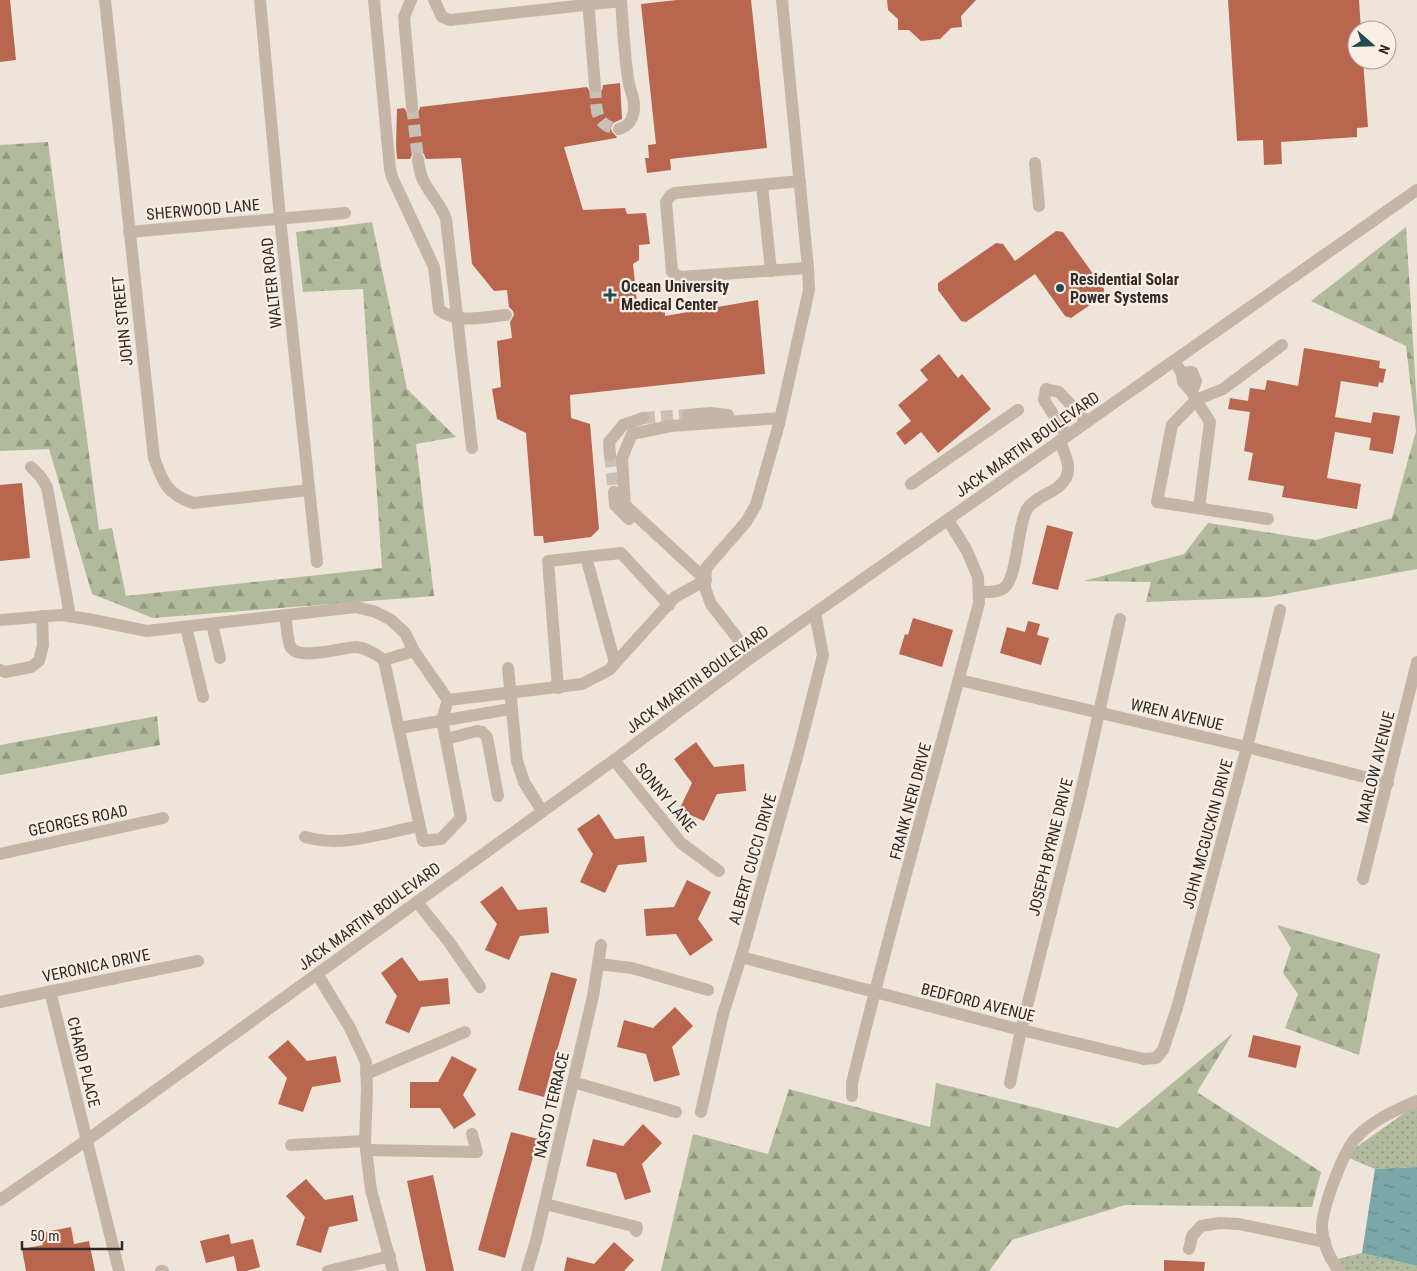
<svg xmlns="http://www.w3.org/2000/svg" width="1417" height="1271" font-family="'Roboto Condensed',sans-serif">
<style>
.forest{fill:url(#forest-firs)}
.park{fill:url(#park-dots)}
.water{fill:url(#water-ripples)}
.building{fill:#b9664e}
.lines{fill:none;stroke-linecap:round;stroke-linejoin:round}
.minor-tunnel{stroke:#c8bfb6;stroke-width:12;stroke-dasharray:12 6;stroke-linecap:butt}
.minor{stroke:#c5b5a7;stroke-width:12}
.poi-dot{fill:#214d4f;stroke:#f7efe6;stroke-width:2}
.labels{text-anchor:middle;stroke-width:4.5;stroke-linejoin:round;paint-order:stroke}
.street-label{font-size:16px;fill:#322a27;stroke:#f7efe6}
.poi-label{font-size:16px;font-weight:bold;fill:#322a27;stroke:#f7efe6;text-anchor:start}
</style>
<defs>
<pattern id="forest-firs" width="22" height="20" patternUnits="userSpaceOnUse" patternTransform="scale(1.25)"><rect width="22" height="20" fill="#b1bb9c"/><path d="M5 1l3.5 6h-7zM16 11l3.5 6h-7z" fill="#91987f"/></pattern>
<pattern id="park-dots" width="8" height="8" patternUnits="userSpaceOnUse" patternTransform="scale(1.25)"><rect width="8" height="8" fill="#b1bb9c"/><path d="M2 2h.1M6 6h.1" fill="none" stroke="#91987f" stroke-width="1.8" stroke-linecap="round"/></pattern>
<pattern id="water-ripples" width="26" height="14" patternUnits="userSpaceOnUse" patternTransform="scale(1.25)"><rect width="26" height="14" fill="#7ca7a8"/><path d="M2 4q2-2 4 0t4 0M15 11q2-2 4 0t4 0" fill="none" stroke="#668889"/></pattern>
</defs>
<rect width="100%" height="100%" fill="#eee4da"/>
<g class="forest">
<polygon points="48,142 99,530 112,528 126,596 382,568 363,289 303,292 296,232 372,222 407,389 456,437 416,444 434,596 153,618 92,594 49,449 0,451 0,145"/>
<polygon points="1406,227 1417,407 1417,569 1269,597 1146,602 1151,582 1084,581 1184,554 1208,523 1316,540 1392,518 1416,431 1406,346 1311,301"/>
<polygon points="157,716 160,745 0,775 0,745"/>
<polygon points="1277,925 1380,954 1359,1055 1285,1028 1298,994 1283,973 1291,948"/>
<polygon points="1233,1033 1197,1092 1321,1172 1312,1207 1125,1205 1012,1240 989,1271 661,1271 693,1134 768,1154 789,1089 930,1127 936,1083 1118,1128"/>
</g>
<g class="park">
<polygon points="1417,1104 1417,1167 1375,1169 1344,1156"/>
<polygon points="1362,1253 1417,1266 1417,1271 1337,1271 1329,1261"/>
</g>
<polygon class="water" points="1417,1167 1417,1266 1362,1253 1375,1169"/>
<g class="building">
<polygon points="0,0 10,0 16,60 0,62"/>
<polygon points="677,0 751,0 767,148 670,159 671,170 647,173 645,158 649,158 648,145 656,144 641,4"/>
<polygon points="887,0 976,0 961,16 962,27 951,28 940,39 921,41 909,30 898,30 898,19 888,10"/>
<polygon points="1228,0 1359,0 1361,30 1357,30 1357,60 1363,60 1368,127 1357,128 1357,137 1281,142 1282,164 1264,165 1263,140 1237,141"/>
<polygon points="620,83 622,119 613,123 611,128 612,132 617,137 616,138 564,147 583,210 625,208 627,214 646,213 650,244 639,245 639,260 633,264 637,303 664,300 665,316 758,300 765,374 570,395 571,418 590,424 599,529 591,537 544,543 543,536 534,536 526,433 497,419 492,389 501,387 497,341 512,338 510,322 514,315 513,311 509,307 507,290 494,291 472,264 461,158 426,159 424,154 417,151 413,153 410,159 397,159 396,146 397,109 404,108 408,114 413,115 419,111 420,107 587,87 591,93 596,94 602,90 603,85"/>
<polygon points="1056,231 1063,232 1104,289 1103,296 1071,318 1065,316 1035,274 966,322 961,321 938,290 938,283 996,243 1003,244 1015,261"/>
<polygon points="1304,348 1380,361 1379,368 1386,369 1383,383 1379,382 1378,387 1341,381 1335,417 1371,423 1373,412 1400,416 1393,454 1369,450 1371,438 1335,432 1327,478 1361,484 1357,509 1282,497 1284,486 1248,480 1253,453 1244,451 1250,412 1228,409 1230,398 1248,401 1250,388 1265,390 1267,380 1298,386"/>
<polygon points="939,354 958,378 962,374 991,409 938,453 921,432 905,445 896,433 911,421 898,405 928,380 920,370"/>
<polygon points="22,483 30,558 0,561 0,485"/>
<polygon points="1047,525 1073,532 1058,590 1032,584"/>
<polygon points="913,618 953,630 942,667 899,654 905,634 908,635"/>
<polygon points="1028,621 1040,624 1037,635 1049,638 1041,665 1000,653 1007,627 1025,632"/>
<polygon points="696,742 714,767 744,764 746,791 717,794 704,821 679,810 692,783 674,759"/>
<polygon points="599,814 615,839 644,836 647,862 618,865 605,893 580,882 593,854 577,829"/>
<polygon points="687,880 711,892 698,919 713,940 690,956 676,934 646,936 644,909 674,907"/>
<polygon points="502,886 518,910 547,907 549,933 520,936 509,960 485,950 497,924 480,902"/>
<polygon points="402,957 419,981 448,978 450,1004 421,1007 409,1033 385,1023 397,996 381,973"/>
<polygon points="551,972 577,979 544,1097 518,1090"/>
<polygon points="675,1007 693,1026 672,1047 680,1075 654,1082 646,1054 617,1047 624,1020 653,1028"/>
<polygon points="1253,1035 1301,1046 1296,1068 1248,1057"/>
<polygon points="288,1040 307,1061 336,1056 341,1082 312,1087 303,1112 278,1104 287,1078 268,1057"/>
<polygon points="452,1056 477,1069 463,1095 476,1115 454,1129 440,1108 410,1108 410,1082 438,1082"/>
<polygon points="643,1124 662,1143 642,1164 651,1192 625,1200 616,1173 586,1166 593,1139 623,1146"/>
<polygon points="511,1132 538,1139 505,1258 478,1250"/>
<polygon points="433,1175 454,1271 426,1271 407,1181"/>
<polygon points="306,1179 325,1200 353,1195 358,1221 329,1227 321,1253 296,1245 305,1217 286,1196"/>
<polygon points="71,1227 74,1244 89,1241 95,1271 26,1271 22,1249 43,1245 40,1233"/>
<polygon points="229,1234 231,1244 253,1239 260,1267 246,1271 237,1271 234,1256 206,1263 200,1241"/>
<polygon points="614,1242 634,1260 624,1271 564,1271 567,1257 594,1264"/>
<polygon points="1164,1260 1205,1262 1204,1271 1164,1271"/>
</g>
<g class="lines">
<g class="minor-tunnel">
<path d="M595,86C597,108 593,126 619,129"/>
<polyline points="412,107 418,159"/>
<polyline points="643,418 688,415"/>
<polyline points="610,455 614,492"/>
</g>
<g class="minor">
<path d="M105,0L154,458C163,483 167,494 193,503L309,490"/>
<polyline points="260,0 280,218 317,562"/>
<path d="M374,0L390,169L392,177L434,267L439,310C459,324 483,317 506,315"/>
<polyline points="411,0 404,17 412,107"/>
<polyline points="434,0 442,17 450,20 621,1"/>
<polyline points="588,0 595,86"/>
<path d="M619,129C629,126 633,120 634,109C635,98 629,89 628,78C624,52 623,26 621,0"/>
<path d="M418,159C419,167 420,175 424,182C431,195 441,205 446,219L472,448"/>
<polyline points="1035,163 1039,206"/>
<polyline points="800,181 675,193 670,196 666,202 672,272 680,277 808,268"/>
<polyline points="762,185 771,271"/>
<polyline points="129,232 345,213"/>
<polyline points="1174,361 1182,373 1183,382 1192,392 1196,400 1172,425 1157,502 1268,519"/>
<polyline points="1182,373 1192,372 1196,381 1192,392"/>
<polyline points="688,415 710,413 728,415"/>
<polyline points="1067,436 1044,400 1046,389 1059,392 1087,422"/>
<polyline points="610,455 609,442 623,425 643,418"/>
<polyline points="31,467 40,476 47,487 70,616"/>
<polyline points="911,484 1018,410"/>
<polyline points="614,492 615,505 629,519"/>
<polyline points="1199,508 1210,422 1196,400 1223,389 1282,345"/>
<polyline points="586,557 615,663"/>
<path d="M979,592C987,592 999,593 1005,587C1018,574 1017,527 1027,509C1036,495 1058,493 1066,478C1072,466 1064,453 1060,441"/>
<path d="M285,616C287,625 287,637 290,646C297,662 343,647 356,647C367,648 376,654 384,660L414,651"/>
<polyline points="0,620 61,615 88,619 147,631 356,607 376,612 391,620 405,633 414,651 448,700"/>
<polyline points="212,624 220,658"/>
<polyline points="186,627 203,697"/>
<polyline points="752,657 711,604 705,588 706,568 746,522 756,505 779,424 809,290 808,268 782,0"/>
<polyline points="384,660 423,841 441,839 461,818 442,720 448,700"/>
<polyline points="508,668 517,761 524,782 542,811"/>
<polyline points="0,670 5,672 31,667 39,661 43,645 42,616"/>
<polyline points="959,680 1247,747 1388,783"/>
<polyline points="558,688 548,561 621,553 669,605"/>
<polyline points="448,700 582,684 609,670 675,597 706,580 625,505 622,458 632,434 671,426 780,418"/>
<polyline points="399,728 511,709"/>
<polyline points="446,739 477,731 482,732 487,737 498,796"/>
<polyline points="614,760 681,843 719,871"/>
<path d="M305,837C342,848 383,833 419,826"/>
<polyline points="0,854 163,818"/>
<polyline points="1363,879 1417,662"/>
<polyline points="417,902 449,942 480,987"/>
<polyline points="741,957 1021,1030 1144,1059 1156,1058 1163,1050 1177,1008 1247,747 1280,610"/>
<polyline points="598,964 632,968 708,990"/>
<polyline points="317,974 349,1026 366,1062 367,1089 365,1141 371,1190 393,1271"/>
<polyline points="50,991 119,1271"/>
<polyline points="0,1002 198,961"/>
<polyline points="366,1074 465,1032"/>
<polyline points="573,1082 676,1112"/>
<polyline points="1010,1083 1021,1030 1080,797 1120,619"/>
<path d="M852,1096V1083C891,922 937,763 979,603L978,577L967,551L948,520"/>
<polyline points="701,1112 723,1014 741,957 799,750 823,655 815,613"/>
<polyline points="291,1145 365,1141"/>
<polyline points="366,1150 477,1152 472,1134"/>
<polyline points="0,1200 87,1140 317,974 614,760 752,657 1417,190"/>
<polyline points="545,1204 637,1227 636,1231"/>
<polyline points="1189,1249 1192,1236 1201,1226 1220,1223 1239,1224 1325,1242"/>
<polyline points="161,1271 163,1271"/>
<polyline points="328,1271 390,1256"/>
<polyline points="527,1271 536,1241 593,996 601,945"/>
<path d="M1339,1271C1330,1259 1323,1243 1322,1229C1321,1210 1343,1153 1355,1139C1372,1120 1394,1111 1417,1101"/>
</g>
</g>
<g class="poi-dot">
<circle cx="1060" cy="288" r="5"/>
<path d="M607.5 287.5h5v5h5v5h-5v5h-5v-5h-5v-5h5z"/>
</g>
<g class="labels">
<g class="street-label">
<text transform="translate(203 209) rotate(-5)" y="6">SHERWOOD LANE</text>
<text transform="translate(271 283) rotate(-96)" y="6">WALTER ROAD</text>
<text transform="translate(122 321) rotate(-96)" y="6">JOHN STREET</text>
<text transform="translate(1027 444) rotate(-35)" y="6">JACK MARTIN BOULEVARD</text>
<text transform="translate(697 679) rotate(-36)" y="6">JACK MARTIN BOULEVARD</text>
<text transform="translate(1177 714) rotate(13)" y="6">WREN AVENUE</text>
<text transform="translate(1375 767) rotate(-76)" y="6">MARLOW AVENUE</text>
<text transform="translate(666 797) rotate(50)" y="6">SONNY LANE</text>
<text transform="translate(910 801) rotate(-75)" y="6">FRANK NERI DRIVE</text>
<text transform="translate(78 820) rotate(-12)" y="6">GEORGES ROAD</text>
<text transform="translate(1207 834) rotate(-75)" y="6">JOHN MCGUCKIN DRIVE</text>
<text transform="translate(1050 847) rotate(-76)" y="6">JOSEPH BYRNE DRIVE</text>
<text transform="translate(752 859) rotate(-74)" y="6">ALBERT CUCCI DRIVE</text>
<text transform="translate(369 916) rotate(-36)" y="6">JACK MARTIN BOULEVARD</text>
<text transform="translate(96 965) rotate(-12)" y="6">VERONICA DRIVE</text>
<text transform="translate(978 1002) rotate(14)" y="6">BEDFORD AVENUE</text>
<text transform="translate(84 1062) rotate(76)" y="6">CHARD PLACE</text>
<text transform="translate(551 1105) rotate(-77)" y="6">NASTO TERRACE</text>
</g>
<g class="poi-label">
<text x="1070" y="285">Residential Solar<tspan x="1070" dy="18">Power Systems</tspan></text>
<text x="621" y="292">Ocean University<tspan x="621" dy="18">Medical Center</tspan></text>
</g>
</g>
<g transform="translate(1372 45) rotate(110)"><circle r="24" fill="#f7efe6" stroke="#a8a09a"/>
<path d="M0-4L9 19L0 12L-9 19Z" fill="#214d4f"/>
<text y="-8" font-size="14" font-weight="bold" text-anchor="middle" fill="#322a27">N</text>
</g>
<path d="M22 1241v8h100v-8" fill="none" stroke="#322a27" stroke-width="2.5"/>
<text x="30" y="1241" font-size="15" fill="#322a27" stroke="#f7efe6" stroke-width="4" paint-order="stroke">50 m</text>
</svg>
